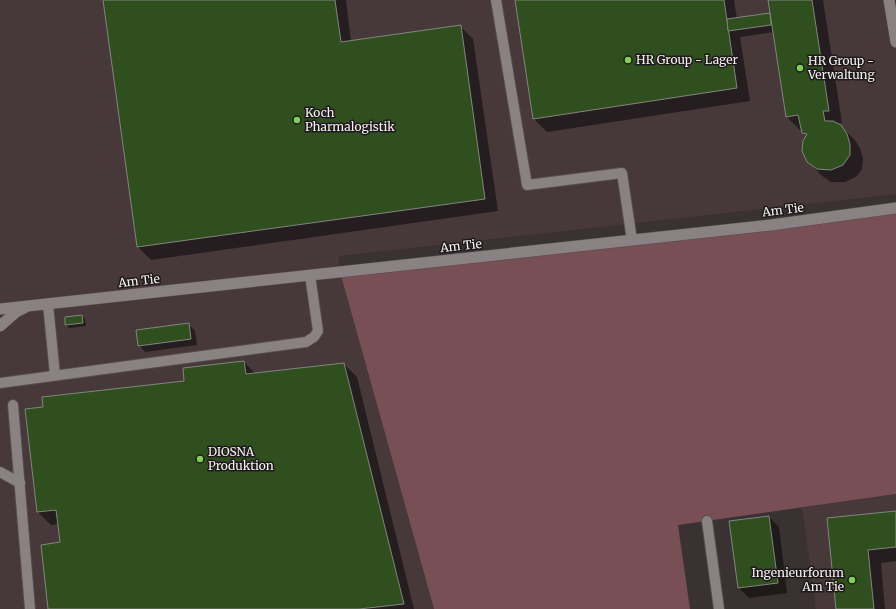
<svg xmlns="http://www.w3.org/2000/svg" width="896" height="609" font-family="Merriweather,serif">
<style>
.built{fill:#47383a}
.green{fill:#774f55}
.shadow{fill:#0007}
.building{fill:#304f1e;stroke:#81867f}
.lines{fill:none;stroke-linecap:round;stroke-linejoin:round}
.service-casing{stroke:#534d4d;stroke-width:12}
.minor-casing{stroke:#534d4d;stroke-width:12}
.tertiary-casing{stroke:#534d4d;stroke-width:12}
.service{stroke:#8a8182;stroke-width:10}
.minor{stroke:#8a8182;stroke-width:11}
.tertiary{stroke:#8a8182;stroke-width:11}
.poi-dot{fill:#80d051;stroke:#1e1a1b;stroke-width:1.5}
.labels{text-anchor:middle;stroke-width:3;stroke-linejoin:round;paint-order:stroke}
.poi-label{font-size:12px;fill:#f5f0f0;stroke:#1e1a1b;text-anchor:start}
.street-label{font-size:12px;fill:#f5f0f0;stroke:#1e1a1b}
</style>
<rect width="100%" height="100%" fill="#393132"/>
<g class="built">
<polygon points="0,0 896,0 896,194 339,256 340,272 434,609 0,609"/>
<polygon points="896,494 896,609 816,609 802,508"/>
</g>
<polygon class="green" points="896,208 896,494 678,525 690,609 434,609 340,272"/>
<g class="shadow">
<polygon points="104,0 346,0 351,41 460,26 473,39 498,211 151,260 138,247"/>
<polygon points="516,0 734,0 737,19 769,14 771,16 769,0 823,0 842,123 836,124 840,126 854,139 860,148 863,158 862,169 856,177 845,182 831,182 821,175 808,161 807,136 803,132 802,129 800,130 787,117 774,32 740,37 750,101 547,132 534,119"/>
<polygon points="82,316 85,319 86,326 69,328 66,325"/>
<polygon points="188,324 195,331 197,345 145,352 139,345"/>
<polygon points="244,362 256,374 344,364 357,377 414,609 49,609 61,543 59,524 51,525 38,512 44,408 185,382"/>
<polygon points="896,512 896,561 881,563 885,609 837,609 828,518"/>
<polygon points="769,517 779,527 787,593 749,598 739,588"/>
</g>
<g class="building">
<polygon points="103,0 335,0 341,42 461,25 485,199 137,247"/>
<polygon points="515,0 724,0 737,88 533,119"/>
<polygon points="768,0 812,0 829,111 823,111 825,121 833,121 841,125 847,134 850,144 850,155 843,165 831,170 817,169 807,162 802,151 803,141 807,134 802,133 798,115 786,117"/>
<polygon points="770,13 771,25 728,31 727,19"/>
<polygon points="82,315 83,323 65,325 65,317"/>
<polygon points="189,323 191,339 138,346 136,330"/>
<polygon points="244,361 246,374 344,363 404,604 359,609 48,609 41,545 60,542 56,510 37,512 25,409 43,407 42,397 184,381 183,368"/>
<polygon points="896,511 896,547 868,550 874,609 836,609 827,518"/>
<polygon points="769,516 778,583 738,588 729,521"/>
</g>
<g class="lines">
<g class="service-casing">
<g id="service">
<polyline points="496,0 527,185 622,173 632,240"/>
<polyline points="48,304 55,375"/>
<polyline points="0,383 306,342 314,337 318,331 310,275"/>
<polyline points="13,405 30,609"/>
<polyline points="0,472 20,483"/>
<polyline points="707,521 719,609"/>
</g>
</g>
<g class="minor-casing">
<g id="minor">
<polyline points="0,309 771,225 896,208"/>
<polyline points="0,326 16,312 24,308"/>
</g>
</g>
<g class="tertiary-casing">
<polyline id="tertiary" points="889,0 896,42"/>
</g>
<use href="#service" class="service"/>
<use href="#minor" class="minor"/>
<use href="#tertiary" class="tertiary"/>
</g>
<g class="poi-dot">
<circle cx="628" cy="60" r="4"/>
<circle cx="800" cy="68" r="4"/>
<circle cx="297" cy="120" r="4"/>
<circle cx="200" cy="459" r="4"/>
<circle cx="852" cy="580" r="4"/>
</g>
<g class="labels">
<g class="poi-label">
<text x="636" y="64">HR Group - Lager</text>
<text x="808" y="65">HR Group -<tspan x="808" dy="14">Verwaltung</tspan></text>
<text x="305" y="117">Koch<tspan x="305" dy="14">Pharmalogistik</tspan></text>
<text x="208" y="456">DIOSNA<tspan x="208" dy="14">Produktion</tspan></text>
<text x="844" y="577" text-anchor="end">Ingenieurforum<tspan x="844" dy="14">Am Tie</tspan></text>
</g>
<g class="street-label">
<text transform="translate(783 210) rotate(-7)" y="4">Am Tie</text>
<text transform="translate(461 246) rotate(-6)" y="4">Am Tie</text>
<text transform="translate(139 281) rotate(-6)" y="4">Am Tie</text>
</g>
</g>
</svg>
